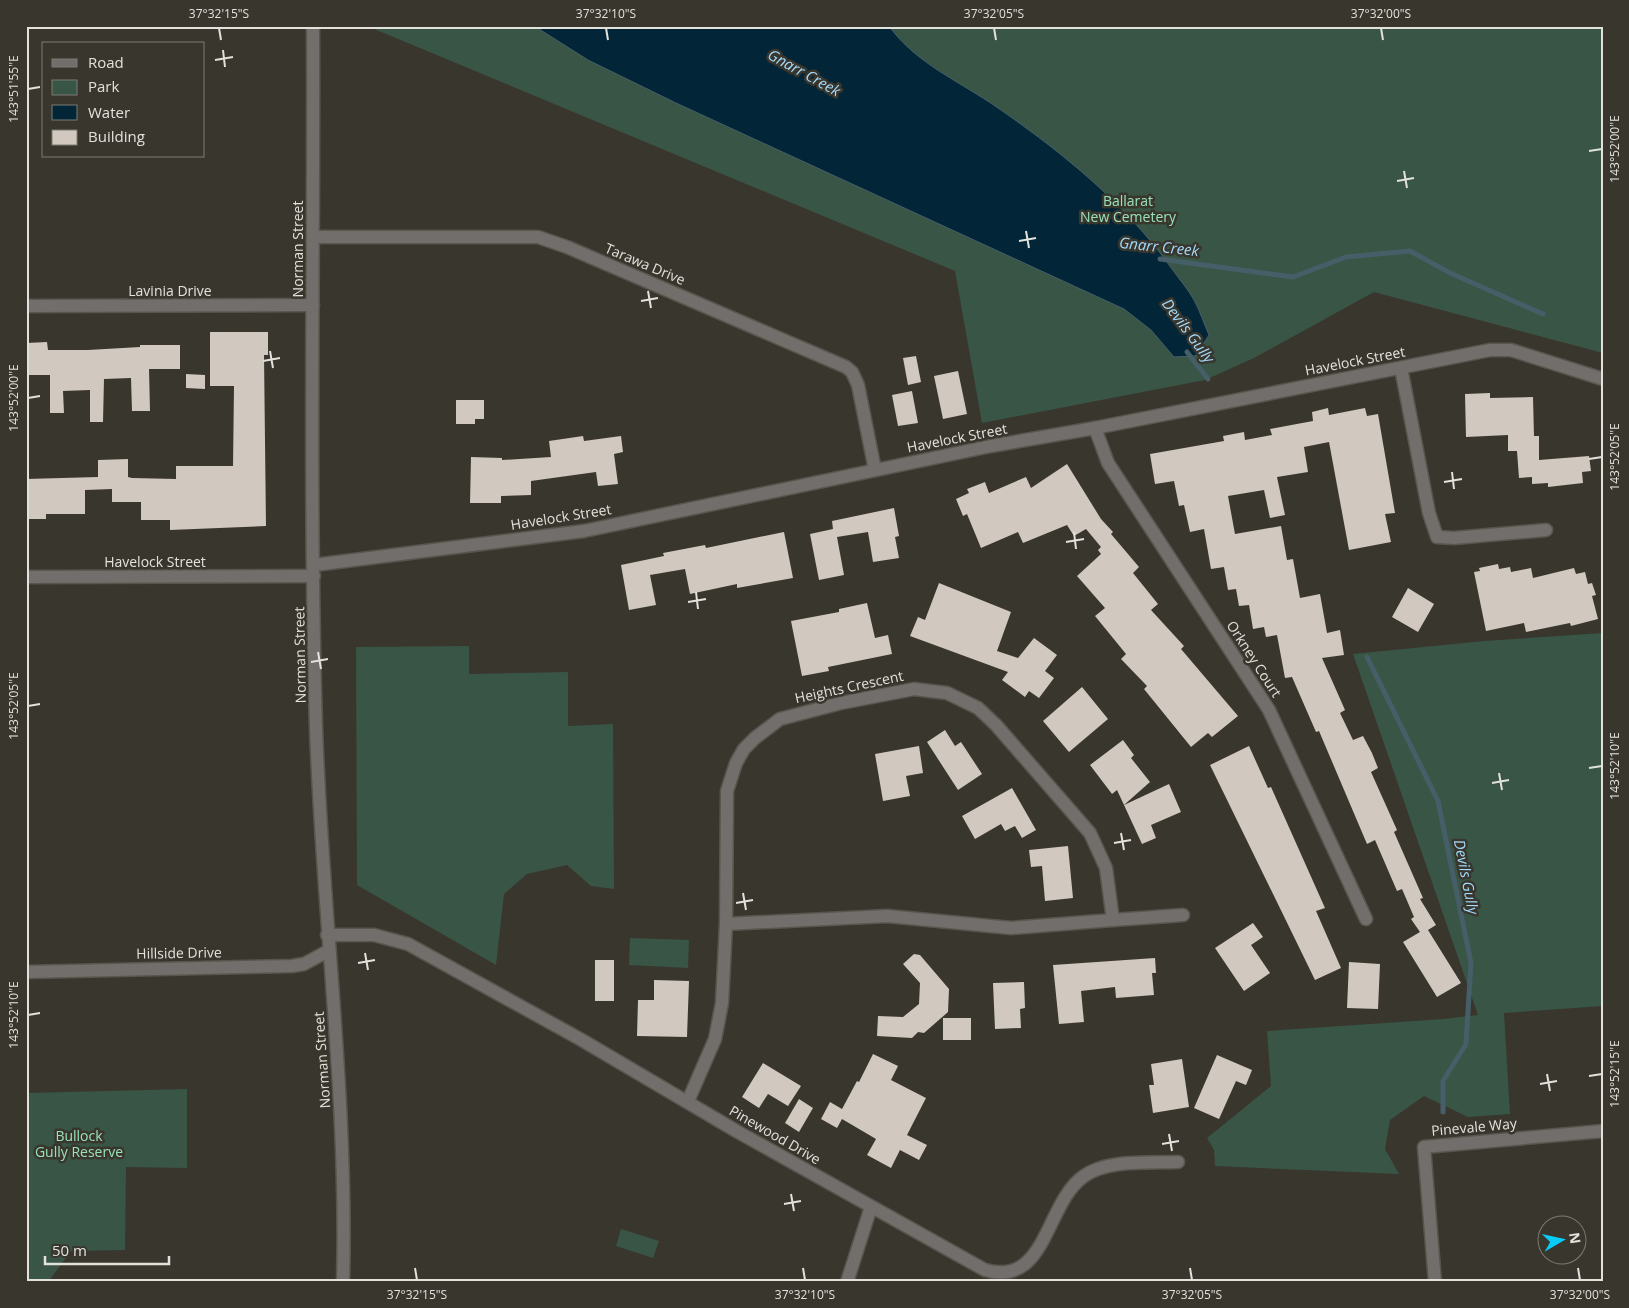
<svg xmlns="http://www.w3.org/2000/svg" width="1629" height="1308" font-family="'Open Sans',sans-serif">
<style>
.green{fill:#395545}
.water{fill:#022637;stroke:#465e68}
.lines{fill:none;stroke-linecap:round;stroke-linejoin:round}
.stream{stroke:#465e68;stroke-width:5}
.building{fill:#d1c8c0}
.minor-casing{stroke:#58554d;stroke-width:15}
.tertiary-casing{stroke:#58554d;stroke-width:15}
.minor{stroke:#716e6b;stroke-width:12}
.tertiary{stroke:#716e6b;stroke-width:12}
.ticks{fill:none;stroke:#e3e1dc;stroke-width:2}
.labels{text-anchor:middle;stroke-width:5;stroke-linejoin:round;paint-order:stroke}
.park-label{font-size:14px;fill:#98e2b9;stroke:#39362e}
.street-label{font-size:14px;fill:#e3e1dc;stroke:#39362e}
.water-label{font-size:15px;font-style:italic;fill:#a2dbfc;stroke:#39362e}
.neatline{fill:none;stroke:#e3e1dc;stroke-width:2}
.ticks-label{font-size:12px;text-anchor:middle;fill:#e3e1dc}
</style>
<rect width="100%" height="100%" fill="#39362e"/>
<g class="green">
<polygon points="367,26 1603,26 1603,353 1374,292 1254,358 1205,380 982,423 955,271"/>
<polygon points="1603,633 1603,1006 1504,1013 1510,1114 1468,1117 1424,1096 1390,1120 1385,1149 1399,1174 1215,1166 1214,1150 1207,1138 1271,1086 1267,1031 1444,1019 1478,1015 1353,654 1484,641"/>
<polygon points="469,646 469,674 568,672 568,726 613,724 614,889 591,886 567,865 527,874 504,894 496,965 357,885 356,647"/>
<polygon points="630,938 689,940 688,968 629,965"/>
<polygon points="187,1089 187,1168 126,1167 125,1250 71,1251 48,1282 26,1282 26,1093"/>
<polygon points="621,1229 659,1241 653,1258 616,1246"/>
</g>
<path class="water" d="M538,26H889C915,63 961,82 998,108C1063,153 1126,204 1172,269C1179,279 1188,289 1194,300C1200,311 1204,324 1209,335L1195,356L1174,357L1151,330L1124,309L676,103L588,60L539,29Z"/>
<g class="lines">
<g class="stream">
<polyline points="1160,259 1293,277 1346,257 1410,251 1450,273 1543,314"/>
<polyline points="1187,352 1208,379"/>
<polyline points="1367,657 1438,801 1471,963 1466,1044 1443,1081 1443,1112"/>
</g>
</g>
<g class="building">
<polygon points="210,332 268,332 268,355 264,355 266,526 170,530 170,520 141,520 141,502 112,502 112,489 85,490 85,514 46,514 46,519 29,519 26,479 98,477 98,460 128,459 128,477 132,478 176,479 176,466 233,466 234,386 210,386"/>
<polygon points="47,342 48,350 88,350 140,347 140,345 180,345 180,369 149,369 150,411 132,411 131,378 104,379 103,422 90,422 90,390 63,391 64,413 50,413 50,375 26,375 26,343"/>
<polygon points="916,356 921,382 908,385 903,358"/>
<polygon points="958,371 967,414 943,419 934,376"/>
<polygon points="186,374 205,375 205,389 186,388"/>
<polygon points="912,391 918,423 898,426 892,395"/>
<polygon points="1490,393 1490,398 1533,397 1534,436 1539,436 1539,460 1589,456 1591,471 1582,472 1583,483 1548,487 1548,483 1532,484 1532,477 1519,478 1517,451 1508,451 1508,435 1466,437 1465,394"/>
<polygon points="456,400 484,400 484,419 475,419 475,424 456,424"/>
<polygon points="1328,408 1329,415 1365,408 1367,416 1378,414 1395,513 1385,514 1391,542 1349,550 1329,442 1304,447 1308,472 1277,477 1285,515 1270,518 1264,490 1228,496 1235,534 1281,526 1287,560 1293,559 1300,598 1320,594 1327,633 1340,630 1344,655 1322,658 1345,710 1340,713 1353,740 1363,736 1372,753 1378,768 1371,772 1397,830 1394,832 1423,898 1420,899 1436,925 1428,930 1461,983 1437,997 1403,942 1420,932 1411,919 1414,917 1402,889 1397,891 1375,840 1367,844 1319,731 1316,732 1292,677 1285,678 1277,635 1266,637 1264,627 1253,629 1249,605 1239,606 1236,589 1228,590 1224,567 1211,569 1204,529 1190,532 1184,505 1179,506 1174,481 1155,484 1150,454 1224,441 1223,436 1244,432 1245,440 1272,435 1270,429 1313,421 1312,412"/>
<polygon points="583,436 584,441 621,436 623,452 614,454 618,484 598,486 596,472 531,481 531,495 501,496 501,503 470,503 471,457 502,458 502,460 551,457 549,441"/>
<polygon points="1067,464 1101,519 1113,532 1111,534 1139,567 1133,573 1158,604 1151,610 1184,646 1181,649 1238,716 1212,737 1208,733 1191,747 1144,689 1147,686 1121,659 1126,654 1095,616 1105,608 1077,576 1101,554 1098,550 1101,547 1086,529 1074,536 1067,525 1023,543 1018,532 981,548 967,514 963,516 956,499 969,493 967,489 985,482 989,493 1026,477 1031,488"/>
<polygon points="894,508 899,536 895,537 899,558 873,562 868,532 837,537 844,575 819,580 810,534 833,529 832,521"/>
<polygon points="784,532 793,578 737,588 737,584 690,594 685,569 650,575 656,605 629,610 621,565 664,556 663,553 705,545 706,548"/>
<polygon points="1498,564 1499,569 1510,567 1511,572 1531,568 1533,578 1574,568 1576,574 1585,572 1588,584 1592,583 1596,595 1592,596 1598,619 1571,626 1570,623 1526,632 1524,623 1486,631 1474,572 1480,571 1479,568"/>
<polygon points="939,583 1011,612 997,651 1018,658 1034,638 1057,655 1045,671 1054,678 1039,698 1029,691 1025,697 1002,680 1008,672 910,636 918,617 925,620"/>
<polygon points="1408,588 1434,604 1418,632 1392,617"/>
<polygon points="867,603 875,638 888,635 892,654 828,667 829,671 802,676 791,621 839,612 839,609"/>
<polygon points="1082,687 1108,719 1069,752 1043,721"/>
<polygon points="945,730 955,746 961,742 982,774 958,790 927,742"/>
<polygon points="1123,740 1134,755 1131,758 1150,782 1124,805 1117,790 1112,794 1090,765"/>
<polygon points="919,746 923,773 906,776 910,796 883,801 875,754"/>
<polygon points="1249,746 1268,788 1271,787 1325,908 1316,911 1341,968 1315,980 1210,765"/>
<polygon points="1169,784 1181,812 1151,825 1156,838 1142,844 1124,805"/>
<polygon points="1012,788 1036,830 1022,838 1015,826 1005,831 1001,824 975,839 962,816"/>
<polygon points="1068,846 1073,898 1045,901 1042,866 1031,867 1029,850"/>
<polygon points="1253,923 1263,937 1251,945 1270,973 1244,991 1215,948"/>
<polygon points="914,954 920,955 949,989 948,1012 924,1033 918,1032 912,1038 877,1036 878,1016 903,1017 919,1004 920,983 903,964"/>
<polygon points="1155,958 1156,973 1152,973 1154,995 1116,998 1115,987 1081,991 1084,1022 1059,1024 1053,965"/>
<rect x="595" y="960" width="19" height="41"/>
<polygon points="1349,962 1380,964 1378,1009 1347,1008"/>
<polygon points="654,980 689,981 687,1037 637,1036 638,1000 654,1000"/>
<polygon points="1024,982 1025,1008 1020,1009 1021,1028 995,1029 993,983"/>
<rect x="943" y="1018" width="28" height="22"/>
<polygon points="873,1054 898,1066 891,1080 926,1098 907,1135 927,1145 919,1160 900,1150 891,1168 867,1155 876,1139 842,1119 837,1128 821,1119 830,1102 842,1109 857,1081 859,1082"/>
<polygon points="1217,1055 1252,1070 1246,1085 1236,1081 1219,1119 1194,1108"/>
<polygon points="1182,1059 1189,1107 1153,1113 1149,1085 1154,1085 1151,1064"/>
<polygon points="763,1063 801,1086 788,1106 768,1094 759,1108 742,1097"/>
<polygon points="799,1099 813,1108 799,1132 785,1123"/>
</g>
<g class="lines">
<g class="minor-casing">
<g id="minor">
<polyline points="314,237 538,237 567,247 846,367 852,372 858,385 875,470"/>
<polyline points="26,306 313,305"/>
<polyline points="1401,368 1429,513 1437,537 1454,538 1546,530"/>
<polyline points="1095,428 1108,463 1269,710 1366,919"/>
<polyline points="314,565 584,531 991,446 1095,428 1490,350 1511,350 1603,379"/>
<polyline points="26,577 314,576"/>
<polyline points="1113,920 1183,915"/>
<path d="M327,935H374L408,944L580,1039L738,1132L985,1270C1047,1288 1045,1203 1084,1176C1108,1159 1149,1163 1178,1162"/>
<polyline points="26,972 292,966 304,964 328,951"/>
<polyline points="688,1101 715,1039 722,1003 726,924 727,791 736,763 744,749 755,738 780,719 841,703 914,689 947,693 978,708 996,725 1090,833 1106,868 1113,920 1011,928 887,916 726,924"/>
<polyline points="847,1282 871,1207"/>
<polyline points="1435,1282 1424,1147 1603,1131"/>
</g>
</g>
<g class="tertiary-casing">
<path id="tertiary" d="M313,26C314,260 309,494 316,727C322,912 348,1096 343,1282"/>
</g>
<use href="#minor" class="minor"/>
<use href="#tertiary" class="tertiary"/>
</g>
<path class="ticks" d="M219,28L221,40M606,28L608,40M994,28L996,40M1381,28L1383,40M223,50L225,67M215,60L233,57M28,89L40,87M1589,151L1602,149M1404,171L1407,188M1397,181L1414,178M1026,231L1029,248M1019,241L1036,238M648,291L651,308M641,301L658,298M270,351L273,368M263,361L280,358M28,398L40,396M1589,459L1602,457M1452,472L1454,489M1444,482L1462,479M1074,532L1076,549M1066,542L1084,539M696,592L698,609M688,602L706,599M318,652L321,669M311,662L328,659M28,706L40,704M1589,768L1602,766M1499,773L1502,790M1492,783L1509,780M1121,833L1124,850M1114,843L1131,840M743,893L746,910M736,903L753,900M365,953L368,970M358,963L375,960M28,1015L40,1013M1547,1074L1550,1091M1589,1076L1602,1074M1540,1084L1557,1081M1169,1134L1172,1151M1162,1144L1179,1141M791,1194L794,1211M784,1204L801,1201M415,1268L417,1280M803,1268L805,1280M1190,1268L1192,1280M1578,1268L1580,1280"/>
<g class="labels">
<g class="park-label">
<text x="1128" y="206">Ballarat<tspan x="1128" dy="16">New Cemetery</tspan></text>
<text x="79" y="1141">Bullock<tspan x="79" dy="16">Gully Reserve</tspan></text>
</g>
<g class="street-label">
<text transform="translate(298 249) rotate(-90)" y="5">Norman Street</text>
<text transform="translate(645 264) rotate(23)" y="5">Tarawa Drive</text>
<text x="170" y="296">Lavinia Drive</text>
<text transform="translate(1355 361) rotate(-11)" y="5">Havelock Street</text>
<text transform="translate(957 438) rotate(-11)" y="5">Havelock Street</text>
<text transform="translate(561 517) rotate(-9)" y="5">Havelock Street</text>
<text x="155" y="567">Havelock Street</text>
<text transform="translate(300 655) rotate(-91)" y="5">Norman Street</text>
<text transform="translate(1254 659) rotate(57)" y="5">Orkney Court</text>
<text transform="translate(849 687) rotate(-12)" y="5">Heights Crescent</text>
<text transform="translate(179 953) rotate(-1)" y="5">Hillside Drive</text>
<text transform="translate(322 1060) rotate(-94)" y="5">Norman Street</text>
<text transform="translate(1474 1127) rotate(-5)" y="5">Pinevale Way</text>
<text transform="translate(775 1135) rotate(30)" y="5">Pinewood Drive</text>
</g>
<g class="water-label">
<text transform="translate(804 73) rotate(29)" y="5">Gnarr Creek</text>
<text transform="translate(1159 247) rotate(6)" y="5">Gnarr Creek</text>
<text transform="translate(1188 331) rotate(53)" y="5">Devils Gully</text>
<text transform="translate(1466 877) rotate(79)" y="5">Devils Gully</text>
</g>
</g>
<rect width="1629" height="1308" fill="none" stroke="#39362e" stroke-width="55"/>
<rect x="42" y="42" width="162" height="115" fill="#39362e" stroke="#7d7a74"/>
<rect x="52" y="59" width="25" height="8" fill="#716e6b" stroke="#7d7a74"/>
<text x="88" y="68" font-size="15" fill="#e3e1dc">Road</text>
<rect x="52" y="80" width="25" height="15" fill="#395545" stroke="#7d7a74"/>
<text x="88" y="92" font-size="15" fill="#e3e1dc">Park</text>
<rect x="52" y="105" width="25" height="15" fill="#022637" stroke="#7d7a74"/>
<text x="88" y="118" font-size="15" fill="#e3e1dc">Water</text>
<rect x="52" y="130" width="25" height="15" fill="#d1c8c0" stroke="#7d7a74"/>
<text x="88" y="142" font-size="15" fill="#e3e1dc">Building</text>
<g transform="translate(1562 1240) rotate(81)"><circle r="24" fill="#39362e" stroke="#7d7a74"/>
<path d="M0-4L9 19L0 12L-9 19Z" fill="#08cbf9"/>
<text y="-8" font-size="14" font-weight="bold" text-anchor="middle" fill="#e3e1dc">N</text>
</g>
<path d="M45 1256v8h124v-8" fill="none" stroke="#e3e1dc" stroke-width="2.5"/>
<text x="52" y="1256" font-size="15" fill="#e3e1dc" stroke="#39362e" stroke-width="4" paint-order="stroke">50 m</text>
<rect x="28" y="28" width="1574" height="1252" class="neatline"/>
<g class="ticks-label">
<text x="219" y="18">37°32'15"S</text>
<text x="606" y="18">37°32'10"S</text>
<text x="994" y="18">37°32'05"S</text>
<text x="1381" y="18">37°32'00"S</text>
<text transform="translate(14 89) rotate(-90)" y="4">143°51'55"E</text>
<text transform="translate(1615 149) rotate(-90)" y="4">143°52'00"E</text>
<text transform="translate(14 398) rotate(-90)" y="4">143°52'00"E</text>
<text transform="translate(1615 457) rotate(-90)" y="4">143°52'05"E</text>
<text transform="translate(14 706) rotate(-90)" y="4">143°52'05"E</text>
<text transform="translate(1615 766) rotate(-90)" y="4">143°52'10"E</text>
<text transform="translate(14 1015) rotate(-90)" y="4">143°52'10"E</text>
<text transform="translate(1615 1074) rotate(-90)" y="4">143°52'15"E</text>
<text x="417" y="1299">37°32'15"S</text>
<text x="805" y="1299">37°32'10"S</text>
<text x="1192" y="1299">37°32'05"S</text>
<text x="1580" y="1299">37°32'00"S</text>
</g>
</svg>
